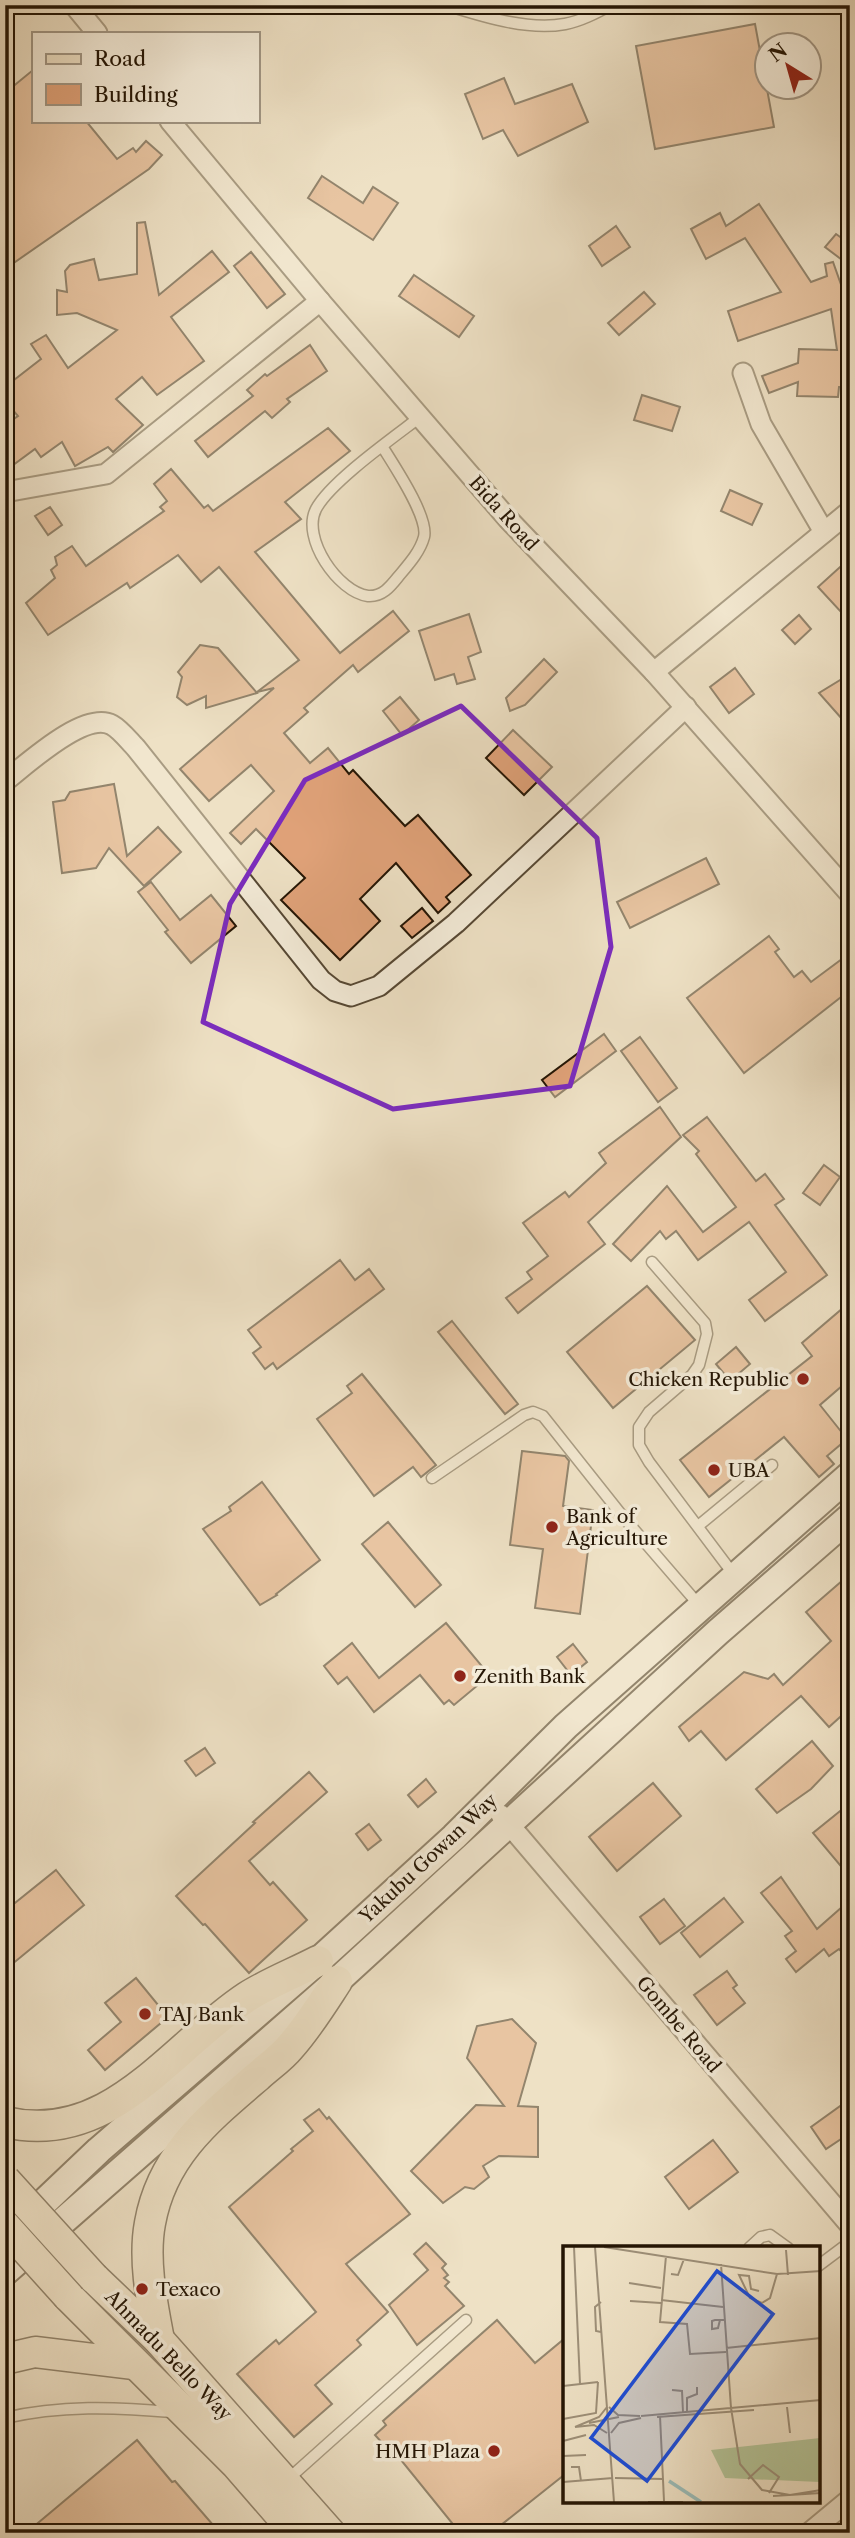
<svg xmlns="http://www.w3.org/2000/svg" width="855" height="2538" font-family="'Libre Caslon Text',serif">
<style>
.building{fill:#e0a279;stroke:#241504;stroke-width:2}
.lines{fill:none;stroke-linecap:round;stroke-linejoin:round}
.lane-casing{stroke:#564834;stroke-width:13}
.street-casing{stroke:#564834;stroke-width:23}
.secondary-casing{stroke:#241504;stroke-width:30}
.primary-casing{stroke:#241504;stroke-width:33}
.lane{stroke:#f4ecd9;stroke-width:10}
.street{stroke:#f4ecd9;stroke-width:19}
.secondary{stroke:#f4ecd9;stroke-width:26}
.primary{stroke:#eee1c5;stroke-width:30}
.primary-bridge-casing{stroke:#241504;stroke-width:33;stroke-linecap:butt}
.primary-bridge{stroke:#eee1c5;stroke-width:30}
.marked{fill:none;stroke:#7b2cbf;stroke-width:5;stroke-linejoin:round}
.poi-dot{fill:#8f2418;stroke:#f4ecd9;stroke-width:2.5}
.labels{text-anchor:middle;stroke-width:7;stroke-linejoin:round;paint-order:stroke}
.street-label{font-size:19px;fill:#241504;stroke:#f4ecd9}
.poi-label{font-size:19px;fill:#241504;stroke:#f4ecd9;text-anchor:start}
.inset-river{fill:none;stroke:#9abcb8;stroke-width:3.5}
.inset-road{fill:none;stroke:#9d8f78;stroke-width:2}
.view{fill:#1d4ed8;fill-opacity:0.15;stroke:#1d4ed8;stroke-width:3.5}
.inset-edge{fill:none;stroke:#241504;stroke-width:3.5}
</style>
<rect width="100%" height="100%" fill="#eee1c5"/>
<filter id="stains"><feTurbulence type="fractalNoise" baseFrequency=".00286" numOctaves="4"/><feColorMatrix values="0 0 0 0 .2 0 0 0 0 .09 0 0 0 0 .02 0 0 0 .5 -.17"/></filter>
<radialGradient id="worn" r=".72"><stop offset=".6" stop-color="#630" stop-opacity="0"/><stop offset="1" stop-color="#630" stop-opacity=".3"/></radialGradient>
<g class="building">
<polygon points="755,24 774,127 655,149 636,46"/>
<polygon points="33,70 33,121 86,121 117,159 133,148 136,152 146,141 162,155 149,169 5,269 5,93"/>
<polygon points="504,78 515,104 572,84 588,122 518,156 503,130 483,139 465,94"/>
<polygon points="322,176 363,203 373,187 398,203 373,240 308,198"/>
<polygon points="759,204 811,282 827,276 825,264 833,262 850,310 850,387 839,387 838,397 797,396 798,382 769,393 762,376 798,363 799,349 837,350 831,309 738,341 728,311 781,292 745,238 706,259 691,229 720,213 726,226"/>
<polygon points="145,222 159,295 212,251 229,272 171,317 204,361 157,395 142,377 116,399 143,425 113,452 108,447 75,466 62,442 41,457 35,449 5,471 5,425 18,416 5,401 5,387 41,359 31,344 46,335 68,368 117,330 77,313 57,315 57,290 67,292 65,271 70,265 94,259 99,280 137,274 137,223"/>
<polygon points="616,226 630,247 602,266 589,246"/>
<polygon points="836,234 850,244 850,266 825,247"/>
<polygon points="251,252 285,294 267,308 234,266"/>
<polygon points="414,275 474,316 459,337 399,296"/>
<polygon points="644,292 655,304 619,335 608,323"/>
<polygon points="310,345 327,371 287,399 290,402 272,418 265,411 208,457 195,441 253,396 247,390 265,374 267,376"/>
<polygon points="642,395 680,407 672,431 634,420"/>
<polygon points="328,428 350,451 285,502 301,519 255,552 340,653 393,611 409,631 358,672 353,665 304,708 308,712 284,733 310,763 328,748 349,774 353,770 405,826 418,815 471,875 446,897 450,902 438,913 396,863 360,899 380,921 340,960 281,900 305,878 256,829 241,844 230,833 274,791 251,765 209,801 180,769 274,688 257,692 299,660 219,567 201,582 178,555 130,588 127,583 48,635 26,603 55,578 51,570 57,565 55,557 72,546 86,566 164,511 160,507 167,501 154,484 171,469 204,508 208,505 213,511"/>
<polygon points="730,490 762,504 752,525 721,511"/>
<polygon points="50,507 62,525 48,535 35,516"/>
<polygon points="850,558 850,605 841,612 818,587"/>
<polygon points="469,614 481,652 468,657 475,679 457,684 454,674 435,680 419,631"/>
<polygon points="799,615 811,629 795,644 782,630"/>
<polygon points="200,645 218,648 257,693 206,708 206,696 187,705 177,697 182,677 178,672"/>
<polygon points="544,659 557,672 525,705 510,711 506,698"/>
<polygon points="735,668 754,694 729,713 710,687"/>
<polygon points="850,674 850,728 819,693"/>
<polygon points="400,697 419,720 402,735 383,711"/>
<polygon points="513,730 552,767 524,795 486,758"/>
<polygon points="114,784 127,856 158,827 181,852 144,886 109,848 96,868 62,873 53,802 65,800 70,792"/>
<polygon points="706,858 719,884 630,928 617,902"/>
<polygon points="151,882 180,920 211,895 236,926 191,963 165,932 168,930 138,892"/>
<polygon points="422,908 433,921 412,938 401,926"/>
<polygon points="769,936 779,949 775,952 794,977 802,971 811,982 850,953 850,990 744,1073 687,998"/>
<polygon points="604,1034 616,1051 555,1097 542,1080"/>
<polygon points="640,1037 677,1088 658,1102 621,1051"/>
<polygon points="660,1107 681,1137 588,1222 605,1244 518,1313 506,1298 532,1279 527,1272 548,1256 523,1223 565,1192 569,1197 606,1163 599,1153"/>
<polygon points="707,1117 756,1181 765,1174 784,1199 775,1205 827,1275 765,1321 749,1300 786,1272 749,1222 698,1260 676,1231 666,1239 660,1231 631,1261 613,1244 667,1186 703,1232 736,1207 696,1154 699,1151 683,1135"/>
<polygon points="824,1165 840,1177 820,1205 803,1193"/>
<polygon points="340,1260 355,1280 369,1269 384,1289 277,1369 273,1363 265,1369 253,1353 261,1347 248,1330"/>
<polygon points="647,1286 695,1340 613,1408 567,1352"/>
<polygon points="850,1302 850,1379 820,1405 847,1439 827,1456 834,1464 819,1477 784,1437 709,1497 680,1460 812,1356 802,1343"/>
<polygon points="452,1321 518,1404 505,1414 438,1332"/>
<polygon points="736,1347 750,1364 730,1381 716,1364"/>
<polygon points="362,1374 436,1465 421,1477 413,1467 374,1496 317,1419 352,1393 347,1386"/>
<polygon points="522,1451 565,1456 569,1461 563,1506 593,1510 580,1614 535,1608 543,1549 510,1545"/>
<polygon points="262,1482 320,1560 276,1594 277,1595 260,1605 203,1529 231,1511 229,1507"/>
<polygon points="388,1522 441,1585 415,1607 362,1544"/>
<polygon points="850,1574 850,1708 829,1727 801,1696 726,1760 701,1731 689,1741 679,1727 744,1672 768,1679 774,1674 783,1685 831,1641 806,1612"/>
<polygon points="446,1623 486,1671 480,1676 484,1680 454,1705 449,1700 444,1704 420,1675 374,1712 347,1677 338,1684 324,1666 352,1643 379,1678"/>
<polygon points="573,1644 587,1662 571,1675 557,1657"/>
<polygon points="812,1741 833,1766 811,1789 777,1813 756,1789"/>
<polygon points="205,1748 215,1763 196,1776 185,1761"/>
<polygon points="309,1772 327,1792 249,1861 270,1885 273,1882 307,1920 249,1973 205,1924 203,1925 176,1896 255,1823 253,1822"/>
<polygon points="426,1779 436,1792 418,1807 408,1795"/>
<polygon points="653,1783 681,1816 617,1871 589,1837"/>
<polygon points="850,1803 850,1877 813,1833"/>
<polygon points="369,1824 381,1840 368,1850 356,1834"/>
<polygon points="56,1870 84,1905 5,1970 5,1911"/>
<polygon points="781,1877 817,1929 850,1900 850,1961 839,1949 829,1956 824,1949 796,1972 786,1959 796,1951 785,1936 792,1931 761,1893"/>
<polygon points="724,1898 743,1922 700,1957 681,1933"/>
<polygon points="664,1899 685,1926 660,1944 640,1917"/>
<polygon points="727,1971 737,1985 733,1988 745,2003 717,2025 694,1995"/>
<polygon points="136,1978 168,2017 105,2070 88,2050 121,2022 105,2003"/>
<polygon points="512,2019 536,2043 518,2106 538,2107 538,2157 499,2156 483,2166 489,2177 474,2189 465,2187 443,2203 411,2171 476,2105 504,2106 467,2058 477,2026"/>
<polygon points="843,2104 850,2115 850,2133 826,2149 811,2127"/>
<polygon points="319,2109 327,2119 329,2117 410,2214 346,2264 388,2312 357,2340 361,2345 315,2385 332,2404 294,2437 237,2374 276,2340 279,2344 316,2312 229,2207 293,2151 291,2149 313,2131 304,2120"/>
<polygon points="713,2140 738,2172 689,2209 665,2177"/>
<polygon points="426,2243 446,2264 442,2268 448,2275 444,2278 449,2282 445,2286 464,2306 417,2345 389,2305 428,2270 414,2254"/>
<polygon points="497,2320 535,2363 564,2339 564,2475 496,2529 456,2528 397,2455 395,2457 375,2435 386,2425 383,2421"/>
<polygon points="137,2440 172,2482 175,2481 220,2533 26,2533"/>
</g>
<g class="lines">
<g class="lane-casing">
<g id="lane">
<path d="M446,5C482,16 527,31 565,24C581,21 596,13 611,5"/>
<path d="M382,446C393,464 429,517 424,537C420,552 408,565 398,577C390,587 382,597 368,596C338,592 301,538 316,509C330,482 394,437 420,417"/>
<polyline points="652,1262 705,1323 707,1334 699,1365 692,1375 649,1412 639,1427 639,1445 649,1462 734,1575"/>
<polyline points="432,1478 524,1415 533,1412 543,1416 624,1518 699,1605"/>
<polyline points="698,1526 772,1465"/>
<polyline points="749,2248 761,2237 770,2235 788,2248"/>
<polyline points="818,2266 850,2242"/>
<path d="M5,2418C60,2405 116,2407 172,2412"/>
<polyline points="286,2481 466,2320"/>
</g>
</g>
<g class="street-casing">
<g id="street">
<polyline points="74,5 97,33"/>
<polyline points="170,121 320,301 508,519 654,672 850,894"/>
<polyline points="743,373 761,424 824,532"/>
<polyline points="5,492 106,474 320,301"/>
<polyline points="654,672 850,511"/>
<path d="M5,781C27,764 85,710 112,725C121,730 129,741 136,748L321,980L335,991L351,996L379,986L456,923L686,707"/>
<polyline points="501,1815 850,2225"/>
<polyline points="809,2533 850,2499"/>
</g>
</g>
<g class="secondary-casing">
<g id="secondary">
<polyline points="20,2225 99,2150 318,1961 454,1837 566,1726 850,1475"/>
<polyline points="5,2272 337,1981 718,1632 850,1517"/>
</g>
</g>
<g class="primary-casing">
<g id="primary">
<path d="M5,2122C110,2147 171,2047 247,1997C269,1983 295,1973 318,1961"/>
<polyline points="94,2278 159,2340 330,2533"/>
<polyline points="68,2296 236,2464 296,2533"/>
<path d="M159,2340C152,2303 143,2260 150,2223C162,2155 209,2118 258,2076C269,2066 281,2058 290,2047C308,2027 322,2004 337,1981"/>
<polyline points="5,2359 35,2352 134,2364"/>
</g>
</g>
<use href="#lane" class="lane"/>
<use href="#street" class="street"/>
<use href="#secondary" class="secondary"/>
<use href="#primary" class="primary"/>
<g class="primary-bridge-casing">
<g id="primary-bridge">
<polyline points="5,2180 94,2278"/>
<polyline points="5,2226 68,2296"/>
</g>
</g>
<use href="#primary-bridge" class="primary-bridge"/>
</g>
<path d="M0 0H855V2538H0ZM461,706L597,838L611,947L570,1086L393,1109L203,1022L230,904L305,780Z" fill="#eee1c5" fill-opacity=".55" fill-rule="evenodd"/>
<path class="marked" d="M461,706L597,838L611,947L570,1086L393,1109L203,1022L230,904L305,780Z"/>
<g class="poi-dot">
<circle cx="803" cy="1379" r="7"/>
<circle cx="714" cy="1470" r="7"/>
<circle cx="552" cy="1527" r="7"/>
<circle cx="460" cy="1676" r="7"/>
<circle cx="145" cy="2014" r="7"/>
<circle cx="142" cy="2289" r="7"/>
<circle cx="494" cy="2451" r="7"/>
</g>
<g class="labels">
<g class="street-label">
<text transform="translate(504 513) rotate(48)" y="7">Bida Road</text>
<text transform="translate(428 1858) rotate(-43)" y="7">Yakubu Gowan Way</text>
<text transform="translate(679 2024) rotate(50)" y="7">Gombe Road</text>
<text transform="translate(169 2355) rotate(46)" y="7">Ahmadu Bello Way</text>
</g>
<g class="poi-label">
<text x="789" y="1386" text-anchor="end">Chicken Republic</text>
<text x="728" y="1477">UBA</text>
<text x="566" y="1523">Bank of<tspan x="566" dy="22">Agriculture</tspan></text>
<text x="474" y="1683">Zenith Bank</text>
<text x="159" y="2021">TAJ Bank</text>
<text x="156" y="2296">Texaco</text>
<text x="480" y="2458" text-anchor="end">HMH Plaza</text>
</g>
</g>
<g transform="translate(563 2246)">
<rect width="257" height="257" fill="#eee1c5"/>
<path d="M257,192V236L162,232L148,204Z" fill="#b4c498"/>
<path class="inset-river" d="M106,235L138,256"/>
<path class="inset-road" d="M11,1L17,138M32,1L51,256M41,1L214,28L258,25M223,4L225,29M103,10L97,76L124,78L127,108L163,106M158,18L168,162L177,218L199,244L227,249L258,244M108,28L115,29L121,13M66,37L98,42M196,45L188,43L186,30L176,29L187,52L199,57L207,52L214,28M98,54L160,61M67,55L98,57M38,56L32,61L33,85L38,86M157,74L155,82L149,83V75L152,74H161M163,102L258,92M0,140L35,136M109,144L119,145L120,166M46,161L55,169L77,170M224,161L227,187M124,165V152L134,148V141M78,170L258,154M97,170L101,255M94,171L191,164M0,173L33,167L35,136M26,177L56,171M12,181L36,171L44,161M12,181L31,179L44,187M48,187L56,177L78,172M0,195L23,189M0,210L23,209M8,221H16L18,235M52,232L100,233M185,233L200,219L216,231L206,247M0,236L50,232M210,250L258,247M85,256H120"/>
<path class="view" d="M154,25L210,68L84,235L28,192Z"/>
<rect width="257" height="257" class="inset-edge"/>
</g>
<rect width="855" height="2538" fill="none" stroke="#eee1c5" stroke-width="28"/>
<rect x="7" y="7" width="841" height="2524" fill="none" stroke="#241504" stroke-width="3.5"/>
<rect x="14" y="14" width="827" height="2510" fill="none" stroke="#241504" stroke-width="2"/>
<rect x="32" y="32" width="228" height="91" fill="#f4ecd9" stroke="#a19684" stroke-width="2"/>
<rect x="46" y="54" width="35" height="10" fill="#eee1c5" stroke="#a19684" stroke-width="2"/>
<text x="94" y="66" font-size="21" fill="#241504">Road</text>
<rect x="46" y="84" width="35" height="21" fill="#e0a279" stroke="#a19684" stroke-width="2"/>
<text x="94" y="102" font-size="21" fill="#241504">Building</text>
<g transform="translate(788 66) rotate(323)"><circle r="33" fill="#f4ecd9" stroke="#a19684" stroke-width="2"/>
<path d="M0-5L12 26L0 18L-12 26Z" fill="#8f2418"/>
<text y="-10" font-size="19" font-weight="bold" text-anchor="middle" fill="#241504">N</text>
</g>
<rect width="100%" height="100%" filter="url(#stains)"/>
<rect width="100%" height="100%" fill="url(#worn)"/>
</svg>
